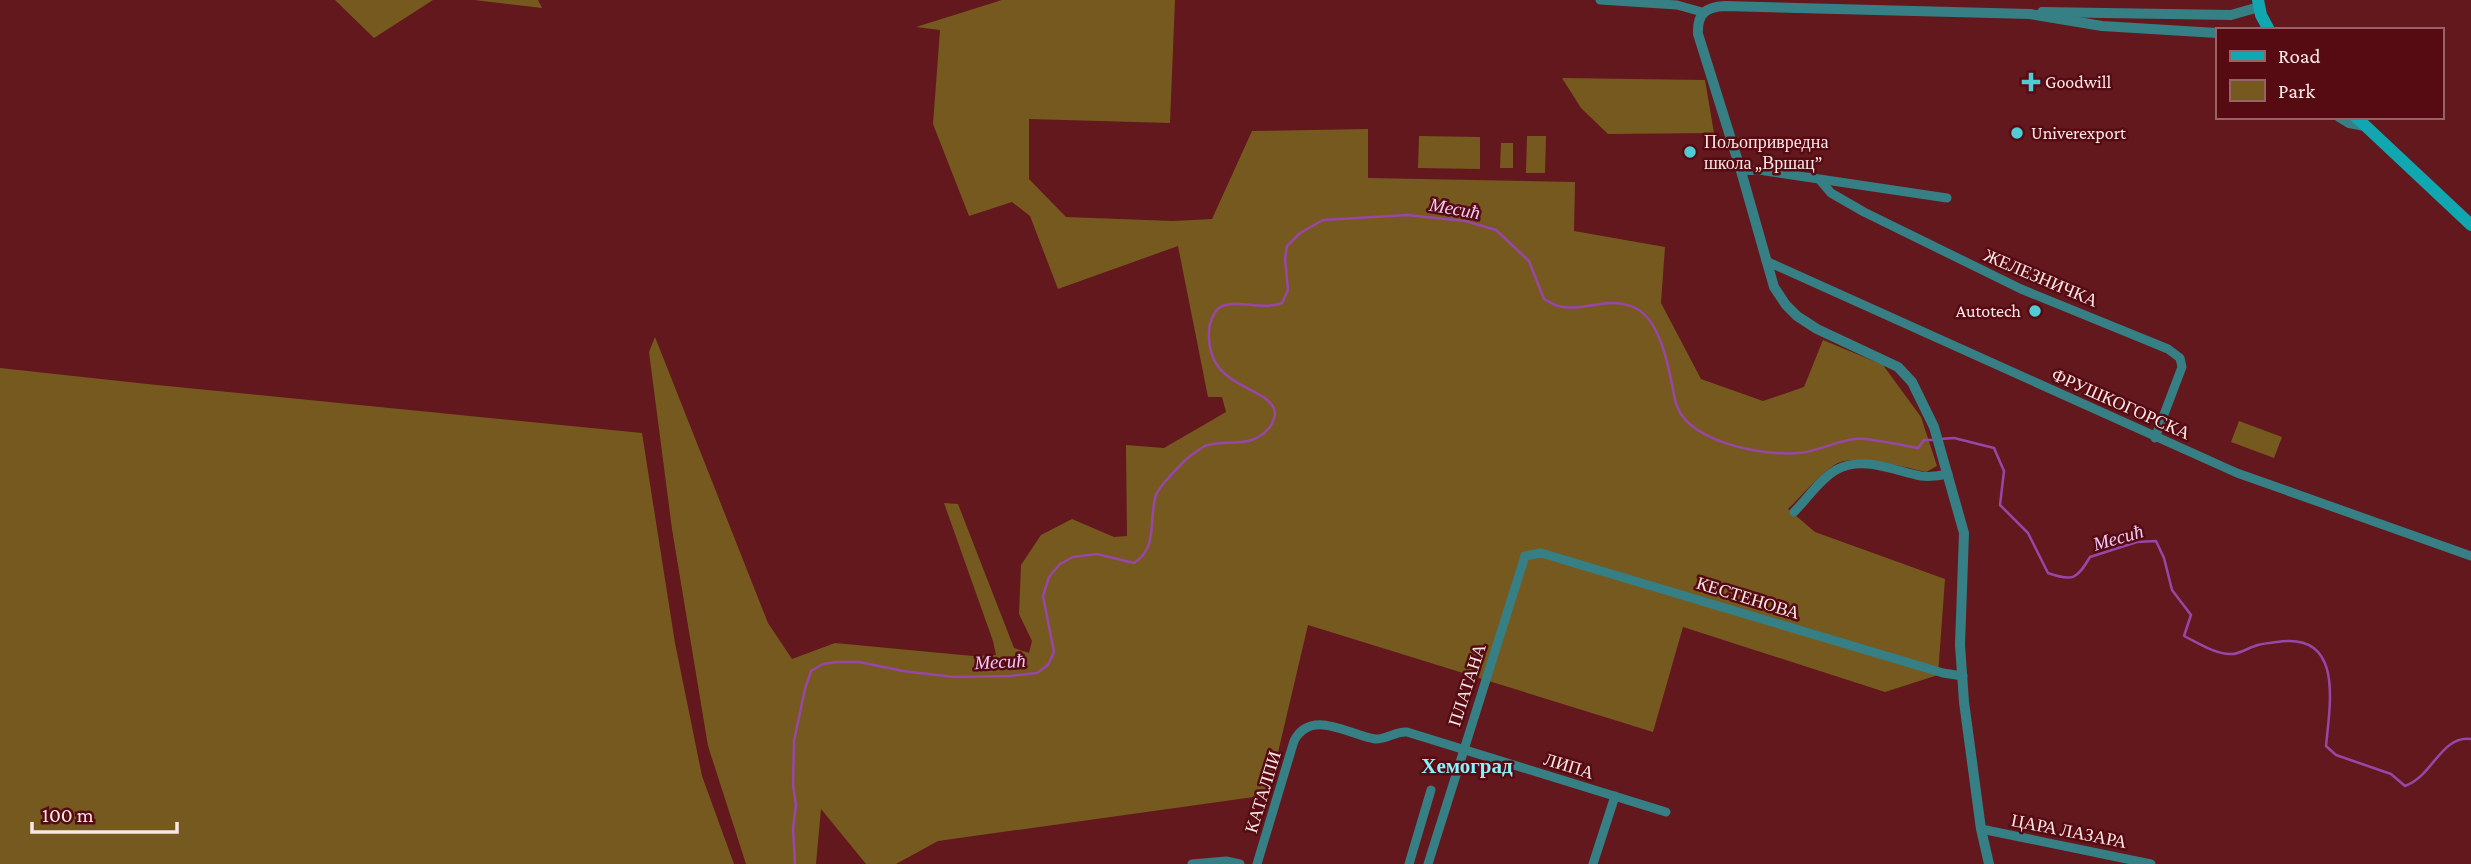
<svg xmlns="http://www.w3.org/2000/svg" width="2471" height="864" font-family="'Crimson Pro',serif">
<style>
.green{fill:#76591f}
.lines{fill:none;stroke-linecap:round;stroke-linejoin:round}
.stream{stroke:#9847a6;stroke-width:2.5}
.minor{stroke:#357f85;stroke-width:9}
.tertiary{stroke:#357f85;stroke-width:10}
.secondary{stroke:#10a7b0;stroke-width:12}
.poi-dot{fill:#51ccd4;stroke:#560b13;stroke-width:2.5}
.labels{text-anchor:middle;stroke-width:5;stroke-linejoin:round;paint-order:stroke}
.poi-label{font-size:18px;fill:#fae7e6;stroke:#560b13;text-anchor:start}
.street-label{font-size:18px;fill:#fae7e6;stroke:#560b13}
.water-label{font-size:19px;font-style:italic;fill:#f3cafa;stroke:#560b13}
.quarter-label{font-size:21px;font-weight:bold;fill:#87f2fa;stroke:#560b13}
</style>
<rect width="100%" height="100%" fill="#62181d"/>
<g class="green">
<polygon points="335,0 433,0 374,38"/>
<polygon points="474,0 538,0 542,8"/>
<path d="M1002,0H1175L1170,123L1029,119V179L1066,217L1173,221L1212,219L1252,131L1368,129V178L1575,182L1574,231L1665,247L1661,303L1701,379L1763,401L1804,387L1823,340L1883,365L1921,417L1937,466L1926,472C1907,467 1853,453 1836,464C1818,475 1803,495 1788,509L1815,532L1945,579L1938,675L1885,692L1683,627L1653,732L1308,625L1268,795L938,841L896,864H866L821,809L816,864H746L708,746L672,529L649,352L655,337L768,623L792,659L835,643L973,656L996,655L993,641L944,503L958,504L1014,648L1029,653L1032,641L1019,614L1021,565L1041,535L1072,519L1114,537L1127,536L1126,445L1164,448L1226,412L1222,397H1208L1178,246L1058,289L1030,216L1012,202L969,216L933,124L940,30L916,27Z"/>
<polygon points="1562,78 1705,80 1714,133 1608,134 1581,108"/>
<polygon points="1419,136 1480,137 1480,169 1418,168"/>
<polygon points="1527,136 1546,136 1545,173 1526,173"/>
<polygon points="1501,143 1513,143 1513,168 1500,168"/>
<polygon points="0,368 147,384 642,433 675,643 702,776 734,864 0,864"/>
<polygon points="2239,421 2282,437 2274,458 2231,442"/>
</g>
<g class="lines">
<g class="stream">
<path d="M1940,439L1954,438L1994,448L2004,471L2000,505L2028,533L2048,573C2073,582 2077,579 2090,557L2137,542L2156,541L2164,558L2172,590L2191,615L2184,636C2198,643 2215,654 2230,654C2238,655 2248,648 2255,646C2262,643 2270,643 2277,642C2344,631 2330,704 2326,746L2336,755L2391,774L2405,786C2433,776 2441,735 2471,739"/>
<path d="M795,864L793,828L796,805L793,785L794,741L805,689L811,671L823,664L837,662H859L903,671L954,677L1010,676L1037,673L1048,665L1054,652L1043,596L1049,577L1060,564L1073,557L1097,554L1134,563C1159,547 1148,520 1156,495C1160,485 1182,463 1191,455C1195,453 1201,448 1205,446C1227,438 1250,451 1270,427C1272,424 1275,417 1275,413C1271,384 1206,392 1209,331C1209,324 1213,313 1219,308C1232,298 1263,311 1282,303L1288,290L1285,259L1287,246L1300,233L1323,220L1407,215L1465,221L1496,230L1529,261L1544,299C1548,301 1554,305 1558,306C1585,313 1609,294 1637,309C1662,322 1670,374 1675,400C1684,442 1762,456 1798,453C1818,452 1835,441 1855,439C1869,437 1902,446 1918,448L1924,440H1933"/>
</g>
<g class="minor">
<polyline points="1600,0 1677,5 1702,12"/>
<polyline points="1741,171 1759,170 1947,198"/>
<polyline points="1820,180 1831,193 1864,212 2021,289 2168,349 2180,358 2182,367 2155,438"/>
<polyline points="1766,261 2237,473 2471,556"/>
<path d="M1794,512C1807,499 1820,479 1836,470C1862,455 1895,471 1921,476C1930,477 1939,476 1948,474"/>
<polyline points="1981,829 2151,864"/>
<polyline points="1192,864 1226,861 1240,864"/>
<path d="M1257,864L1294,741C1311,708 1349,735 1375,739C1386,740 1395,731 1407,732L1666,812"/>
<polyline points="1409,864 1431,790"/>
<polyline points="1428,864 1525,556 1541,553 1943,673 1963,676"/>
<polyline points="1593,864 1615,796"/>
</g>
<g class="tertiary">
<polyline points="2042,12 2231,15 2259,7"/>
<polyline points="2339,117 2349,123 2365,126"/>
<path d="M1989,864L1981,829L1964,702L1960,645L1964,533L1934,427L1912,382L1898,367L1817,329L1797,316L1786,305L1774,287L1741,171L1698,34C1697,14 1705,7 1725,6L2030,14L2102,26L2217,33"/>
</g>
<g class="secondary">
<polyline points="2258,0 2261,15 2269,30"/>
<polyline points="2356,117 2471,225"/>
</g>
</g>
<g class="poi-dot">
<path d="M2027.5 71.5h7v7h7v7h-7v7h-7v-7h-7v-7h7z"/>
<circle cx="2017" cy="133" r="7"/>
<circle cx="1690" cy="152" r="7"/>
<circle cx="2035" cy="311" r="7"/>
</g>
<g class="labels">
<g class="poi-label">
<text x="2045" y="88">Goodwill</text>
<text x="2031" y="139">Univerexport</text>
<text x="1704" y="148">Пољопривредна<tspan x="1704" dy="21">школа „Вршац”</tspan></text>
<text x="2021" y="317" text-anchor="end">Autotech</text>
</g>
<g class="street-label">
<text transform="translate(2041 278) rotate(23)" y="6">ЖЕЛЕЗНИЧКА</text>
<text transform="translate(2121 404) rotate(24)" y="6">ФРУШКОГОРСКА</text>
<text transform="translate(1748 598) rotate(17)" y="6">КЕСТЕНОВА</text>
<text transform="translate(1467 685) rotate(-72)" y="6">ПЛАТАНА</text>
<text transform="translate(1569 766) rotate(17)" y="6">ЛИПА</text>
<text transform="translate(1263 792) rotate(-73)" y="6">КАТАЛПИ</text>
<text transform="translate(2069 831) rotate(11)" y="6">ЦАРА ЛАЗАРА</text>
</g>
<g class="water-label">
<text transform="translate(1455 208) rotate(10)" y="7">Месић</text>
<text transform="translate(2118 537) rotate(-16)" y="7">Месић</text>
<text transform="translate(1000 661) rotate(-3)" y="7">Месић</text>
</g>
<g class="quarter-label">
<text x="1467" y="773">Хемоград</text>
</g>
</g>
<rect x="2216" y="28" width="228" height="91" fill="#560b13" stroke="#986367" stroke-width="2"/>
<rect x="2230" y="51" width="35" height="10" fill="#10a7b0" stroke="#986367" stroke-width="2"/>
<text x="2278" y="63" font-size="21" fill="#fae7e6">Road</text>
<rect x="2230" y="80" width="35" height="21" fill="#76591f" stroke="#986367" stroke-width="2"/>
<text x="2278" y="98" font-size="21" fill="#fae7e6">Park</text>
<path d="M32 822v10h145v-10" fill="none" stroke="#fae7e6" stroke-width="3.5"/>
<text x="42" y="822" font-size="21" fill="#fae7e6" stroke="#560b13" stroke-width="5" paint-order="stroke">100 m</text>
</svg>
